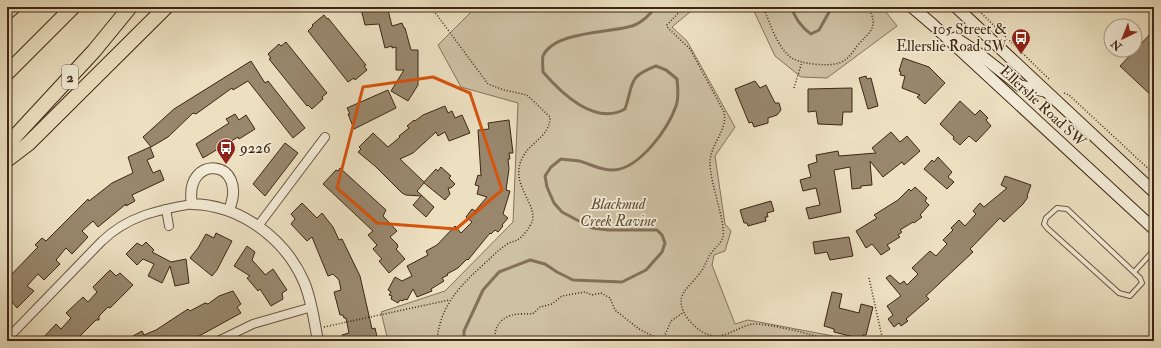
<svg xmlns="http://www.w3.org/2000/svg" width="1161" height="348" font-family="'IM FELL Double Pica',serif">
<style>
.green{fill:#cec0a3;stroke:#86735a}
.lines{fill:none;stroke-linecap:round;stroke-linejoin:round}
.stream{stroke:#827058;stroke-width:3}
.building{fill:#98876d;stroke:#3d2612}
.service-casing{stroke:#69543e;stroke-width:6}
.minor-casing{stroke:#69543e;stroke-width:10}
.tertiary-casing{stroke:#69543e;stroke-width:12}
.secondary-casing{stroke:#3d2612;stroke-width:13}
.motorway-casing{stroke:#3d2612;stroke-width:16}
.path{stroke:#3d2612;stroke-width:1.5;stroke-dasharray:1 2;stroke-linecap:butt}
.service{stroke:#f3ebd7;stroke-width:4}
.minor{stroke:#f3ebd7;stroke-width:8}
.tertiary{stroke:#f3ebd7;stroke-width:10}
.secondary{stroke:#f3ebd7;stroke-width:11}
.motorway{stroke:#ece0c1;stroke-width:14}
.marked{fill:none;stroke:#d7540d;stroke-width:3;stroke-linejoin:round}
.labels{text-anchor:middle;stroke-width:3.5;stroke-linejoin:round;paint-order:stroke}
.shield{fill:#f3ebd7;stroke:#74614d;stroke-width:1}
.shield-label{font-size:14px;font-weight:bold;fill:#3d2612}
.poi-label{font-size:15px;fill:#3d2612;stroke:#f3ebd7;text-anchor:end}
.street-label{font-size:15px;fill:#3d2612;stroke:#f3ebd7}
.park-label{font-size:15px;font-style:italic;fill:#614c36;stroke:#f3ebd7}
</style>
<rect width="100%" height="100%" fill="#ece0c1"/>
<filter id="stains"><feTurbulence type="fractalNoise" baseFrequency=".005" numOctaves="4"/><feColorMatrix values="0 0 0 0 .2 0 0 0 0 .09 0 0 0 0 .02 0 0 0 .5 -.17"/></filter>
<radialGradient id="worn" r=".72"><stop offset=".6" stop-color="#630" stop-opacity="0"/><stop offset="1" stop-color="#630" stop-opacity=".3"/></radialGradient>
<g class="green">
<polygon points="476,7 696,7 672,27 687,41 735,127 715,156 725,224 731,231 725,251 714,255 712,265 735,324 748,320 833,336 837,341 388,341 381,312 445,291 513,222 518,103 461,87 438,45"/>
<polygon points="752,7 882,7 897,26 827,78 801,77 775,56"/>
</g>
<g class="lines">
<g class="stream">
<path d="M791,7C796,19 801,27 811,34L819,30L832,7"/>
<path d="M464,341V331L483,290L499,272L530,260L545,264L557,272L573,280L622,282L646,270L662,252L665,243L662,235L657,230H608L592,228L562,212L554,203L547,187L545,176L551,167L561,159C567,160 573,160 579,161C591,164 601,171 614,170C640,168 668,129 676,106C679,98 678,88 677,79L666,70L656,66C627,77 634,83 625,109C595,126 561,93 543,72C543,67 542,61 543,56C554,31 610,33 632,26C642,23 649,15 656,7"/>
<polyline points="572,341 577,341"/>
</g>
</g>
<g class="building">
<polygon points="367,7 385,7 386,10 388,10 392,26 402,23 404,28 405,28 411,50 418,50 418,85 408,101 391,91 404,70 396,70 396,47 392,48 392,46 385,48 379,24 365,25 361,9"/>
<polygon points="324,15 327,19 328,18 366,65 364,66 367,70 355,80 354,78 348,82 308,31 313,26 312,25"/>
<polygon points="1154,30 1154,98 1120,66"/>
<polygon points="286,42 327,93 322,97 323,99 312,109 308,105 307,106 269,59 271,58 268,54 279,44 281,46"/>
<polygon points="903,58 929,67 945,83 925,104 917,97 920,95 902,88 905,76 900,75 901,72 899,71"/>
<polygon points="251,61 265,83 268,81 305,128 293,138 248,81 233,90 232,88 196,114 193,113 168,137 151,147 143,137 174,109"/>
<polygon points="866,76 867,79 871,78 878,106 868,109 859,78"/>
<polygon points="755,81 760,88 766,85 775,103 779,103 781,110 777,115 768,118 768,123 754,127 752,122 749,123 735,89"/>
<polygon points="852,88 852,112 843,112 842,125 818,124 816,111 808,112 808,89"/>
<polygon points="388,90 396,108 354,129 348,114 350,114 347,108"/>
<polygon points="960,101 975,115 980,110 988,118 986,120 991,126 976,142 969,136 960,145 953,139 954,137 940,124"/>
<polygon points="445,106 448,113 452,111 455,118 462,115 470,133 449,141 445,132 438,136 436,132 413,153 400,159 424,182 436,169 438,171 441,167 451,176 449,178 455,184 451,188 448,188 450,194 445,200 424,183 417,191 434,207 426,217 413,205 421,196 406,195 402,193 375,166 358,152 361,149 359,147 373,133 388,147 400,137 399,136 409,128 407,126 414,120 415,121 423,115"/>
<polygon points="235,114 239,120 246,115 255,129 239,139 238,137 203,158 196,144 229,123 226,119"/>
<polygon points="509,120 513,153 509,153 510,159 508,159 509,169 506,190 510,191 503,214 508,218 502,225 503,226 498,232 495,230 491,234 490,233 468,260 467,259 458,268 447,274 448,275 442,278 444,281 431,289 432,291 417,297 413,289 407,300 404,299 403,301 400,300 398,303 391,299 392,296 389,295 391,292 388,290 395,277 402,281 412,276 407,266 428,255 426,251 437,245 455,226 461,233 472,222 466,217 472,209 475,211 487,197 477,194 479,186 475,185 478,175 481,176 478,130 489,129 488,123"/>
<polygon points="891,132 900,142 907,136 920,151 904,165 902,162 883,177 870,161 872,185 861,186 861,188 852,189 850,167 834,170 841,212 809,219 806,208 820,205 816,188 803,191 800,180 811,177 808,165 817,162 816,155 838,151 839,156 876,153 872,148"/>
<polygon points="285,143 298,153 265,196 253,184"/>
<polygon points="150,147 154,157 147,160 153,173 160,170 164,180 132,195 135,201 126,206 126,204 98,227 93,221 82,231 88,237 72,254 66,248 56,260 60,264 44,280 38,274 27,286 34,291 17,308 12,302 7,307 7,279 38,247 35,245 42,238 46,241 88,199 89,201 112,183 133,173 128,157"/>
<polygon points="938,157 952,172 948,177 954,182 947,189 924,169 932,160 934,162"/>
<polygon points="340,168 386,210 383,216 397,231 390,237 397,244 398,247 396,249 405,259 389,273 379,261 382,259 373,249 377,245 368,235 373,231 323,184 336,170 338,171"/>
<polygon points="1005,176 1031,185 1027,196 1028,197 1023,204 1004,222 1000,218 970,249 973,252 926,296 929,299 906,319 908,321 901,326 899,323 894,327 888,319 893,315 887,306 901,296 886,278 890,275 900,284 904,281 907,285 918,274 912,268 930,251 936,256 947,244 943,240 953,230 951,228 959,220 965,226 976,214 973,211 980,203 984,207 1007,188 1001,185"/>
<polygon points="915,187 927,198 925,201 929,205 920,215 922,217 914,223 913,222 900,230 902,232 898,235 900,237 887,245 890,249 881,255 872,244 866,248 856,231 877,218 874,215 898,200 909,189 911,191"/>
<polygon points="771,201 774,211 767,213 768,217 765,217 766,221 748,226 747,223 744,223 740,210"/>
<polygon points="302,203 317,218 322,213 333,227 339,240 342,239 360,276 372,329 375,328 378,341 344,341 342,335 349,333 346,318 344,318 343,315 340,315 334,292 341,290 339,280 333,274 328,276 312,237 307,241 291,224 295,219 291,214"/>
<polygon points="216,233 232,241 217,270 212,276 190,258 198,248 206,234 214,238"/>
<polygon points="849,237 853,256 830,260 827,252 815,254 813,242"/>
<polygon points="146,242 154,250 152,252 171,262 186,259 189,283 175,286 170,266 162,283 148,276 154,264 143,259 137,265 126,254 137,243 142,246"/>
<polygon points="247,246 255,252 252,260 263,272 265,275 273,269 287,290 282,293 283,299 271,306 260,289 258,291 247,278 250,276 234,266"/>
<polygon points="110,270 116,276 120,273 133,285 110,308 108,307 99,316 99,320 96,320 75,341 40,341 56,324 61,329 71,318 66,313 83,297 88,302 97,292 93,287"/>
<polygon points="233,291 241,304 237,307 241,313 190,341 124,341 142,331 144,335 156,330 188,309 190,311 205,303 208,304 219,296"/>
<polygon points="832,292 842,294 839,308 859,313 861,304 873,307 866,335 863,335 862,339 834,332 834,329 824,326"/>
</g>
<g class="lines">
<g class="service-casing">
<g id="service">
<polygon points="1057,208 1067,209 1140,278 1142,283 1130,296 1119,293 1047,228 1044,224 1046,218"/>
<polyline points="1135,271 1154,250"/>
</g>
</g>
<g class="minor-casing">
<g id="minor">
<polyline points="166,209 169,226"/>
<polyline points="258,226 325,137"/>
<path d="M7,339L102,241C128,216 158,210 192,204"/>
<polyline points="218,341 253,324 312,307"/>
</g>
</g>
<g class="tertiary-casing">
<path id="tertiary" d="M229,210C250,158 183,153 192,204C240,205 285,238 304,282C312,301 314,321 318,341"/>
</g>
<g class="secondary-casing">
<g id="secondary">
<polyline points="912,7 932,24 1154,229"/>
<polyline points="956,7 1154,192"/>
<polyline points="955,38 974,50 1020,86 1045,91"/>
</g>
</g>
<g class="motorway-casing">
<g id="motorway">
<polyline points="7,12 13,7"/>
<polyline points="7,73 73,7"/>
<polyline points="7,145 94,51 130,7"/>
<polyline points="7,160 28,144 166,7"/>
</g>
</g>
<g class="path">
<path d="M429,7L437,15L488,84L504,90L527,95L550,117C550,138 527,143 521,161C511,186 538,204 532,222C530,227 522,238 517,240C513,242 509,242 506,245C498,250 492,257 485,263C460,286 440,305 437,341"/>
<path d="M684,7L667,25L668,28L690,49L724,112C728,131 710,144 710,163C710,183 726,223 723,237C721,243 716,247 712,252C707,258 705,267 700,273C687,290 672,296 688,319C694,326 701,333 710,335C724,340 739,326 753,324C766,323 817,335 830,341"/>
<path d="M763,7C770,23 776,44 789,56C797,64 828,67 839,63C848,60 852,53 857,46C869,32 880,28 868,7"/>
<polyline points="975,7 1050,80"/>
<polyline points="981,12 982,7"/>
<polyline points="794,88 802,62"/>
<polyline points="1064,93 1069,95 1154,174"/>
<polyline points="869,278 883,341"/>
<polyline points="324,327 449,300"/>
<path d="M495,337C495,322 506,314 521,314C526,313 529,315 534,313L540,307L552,304L562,296L585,292L592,295L601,293L610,298L615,310L639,329L657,338L664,337L671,321L684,312"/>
</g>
<use href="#service" class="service"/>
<use href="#minor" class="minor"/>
<use href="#tertiary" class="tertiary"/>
<use href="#secondary" class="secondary"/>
<use href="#motorway" class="motorway"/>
</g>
<path class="marked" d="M433,77L470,93L502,190L456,229L377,223L337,188L363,87Z"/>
<defs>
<g id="bus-pin" transform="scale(1)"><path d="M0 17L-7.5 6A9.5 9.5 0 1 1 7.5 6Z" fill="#8f2418" stroke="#f3ebd7"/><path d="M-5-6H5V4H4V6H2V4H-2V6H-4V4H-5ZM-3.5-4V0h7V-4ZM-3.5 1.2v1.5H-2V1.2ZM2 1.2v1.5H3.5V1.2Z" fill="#fff"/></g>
</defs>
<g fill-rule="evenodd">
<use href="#bus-pin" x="1021" y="38"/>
<use href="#bus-pin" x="226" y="148"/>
</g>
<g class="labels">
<rect class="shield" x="62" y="65" width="16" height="24" rx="3"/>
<g class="shield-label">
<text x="70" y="82">2</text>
</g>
<g class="poi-label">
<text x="1007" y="34">105 Street &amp;<tspan x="1007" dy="17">Ellerslie Road SW</tspan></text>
<text x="240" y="153" text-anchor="start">9226</text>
</g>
<g class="street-label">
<text transform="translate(1043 106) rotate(43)" y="5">Ellerslie Road SW</text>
</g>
<g class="park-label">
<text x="618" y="209">Blackmud<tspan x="618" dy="17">Creek Ravine</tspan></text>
</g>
</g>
<rect width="1161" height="348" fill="none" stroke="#ece0c1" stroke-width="24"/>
<rect x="8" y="8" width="1145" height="332" fill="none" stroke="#3d2612" stroke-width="2"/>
<rect x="12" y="12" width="1137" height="324" fill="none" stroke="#3d2612"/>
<g transform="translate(1123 38) rotate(223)"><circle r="19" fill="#f3ebd7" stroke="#aa9c88"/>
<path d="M0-3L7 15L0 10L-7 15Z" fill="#8f2418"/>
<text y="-6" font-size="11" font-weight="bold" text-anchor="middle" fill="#3d2612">N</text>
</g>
<rect width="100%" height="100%" filter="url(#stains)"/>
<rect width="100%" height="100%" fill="url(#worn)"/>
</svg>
